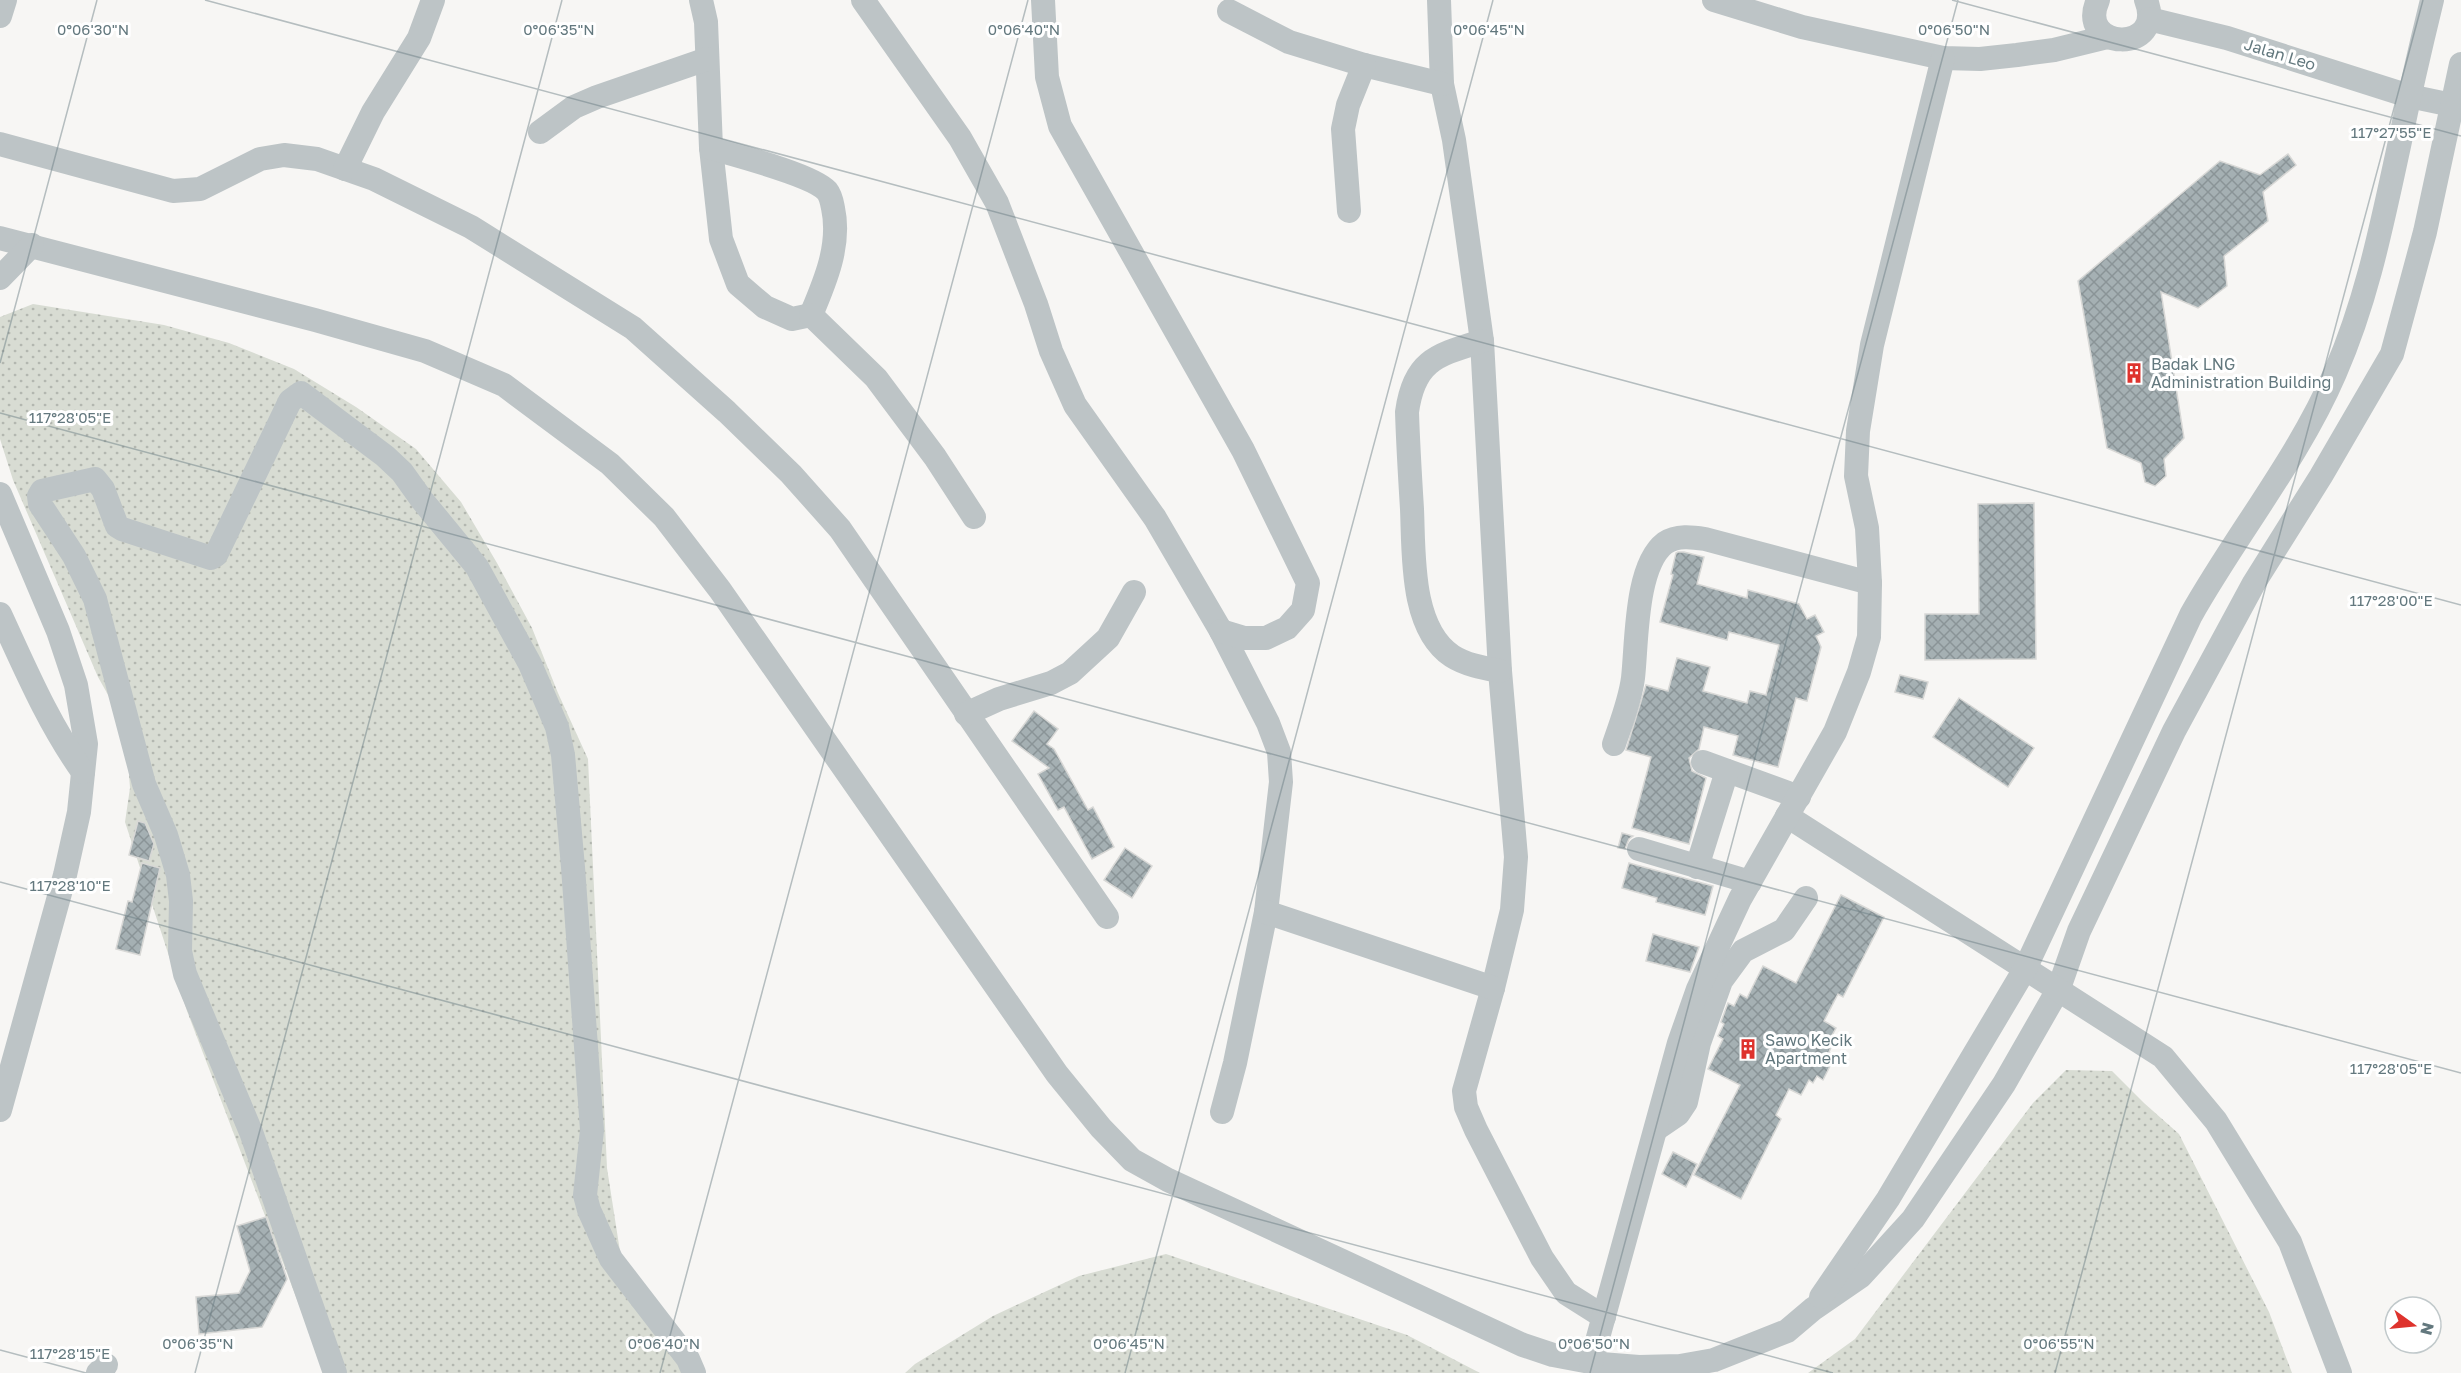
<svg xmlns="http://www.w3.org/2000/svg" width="2461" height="1373" font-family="'Golos Text',sans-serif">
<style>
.grass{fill:url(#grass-dots)}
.building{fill:url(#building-cross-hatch);stroke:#d8d8d6;stroke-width:1.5}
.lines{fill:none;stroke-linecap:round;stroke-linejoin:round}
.minor{stroke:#bdc4c6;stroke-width:24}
.ticks{fill:none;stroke:#63787e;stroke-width:1.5;stroke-opacity:0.45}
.labels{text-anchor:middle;stroke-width:6;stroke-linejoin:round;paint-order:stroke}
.street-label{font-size:16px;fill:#63787e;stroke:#fff}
.poi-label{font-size:16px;fill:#63787e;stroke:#fff;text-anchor:start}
.ticks-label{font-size:15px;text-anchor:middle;fill:#63787e;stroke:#fff;stroke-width:6;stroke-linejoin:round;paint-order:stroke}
</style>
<defs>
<pattern id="grass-dots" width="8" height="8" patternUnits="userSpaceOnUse" patternTransform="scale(1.5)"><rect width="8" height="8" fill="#d8dcd3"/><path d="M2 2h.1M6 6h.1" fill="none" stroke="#b3b7b0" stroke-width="1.8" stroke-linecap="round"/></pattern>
<pattern id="building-cross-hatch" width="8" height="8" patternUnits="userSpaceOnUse" patternTransform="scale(1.5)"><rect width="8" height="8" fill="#a5b0b3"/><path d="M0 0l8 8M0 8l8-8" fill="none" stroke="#8a9497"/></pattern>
</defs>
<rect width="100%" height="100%" fill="#f7f6f4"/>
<g class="grass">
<polygon points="33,304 164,325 229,343 294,369 356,407 416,449 461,502 497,563 532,628 558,693 588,759 607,1168 624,1277 706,1373 325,1373 187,1011 125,822 130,788 127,749 116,709 98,677 13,480 0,439 0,317"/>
<polygon points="2066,1070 2112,1071 2144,1103 2179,1134 2269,1312 2292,1373 1808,1373 1855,1339 2033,1103"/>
<polygon points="1166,1254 1407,1335 1480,1373 905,1373 915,1364 993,1316 1079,1276"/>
</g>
<g class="building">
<polygon points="2288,154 2296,165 2263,192 2268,221 2224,256 2227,286 2198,308 2161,292 2184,438 2164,459 2166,476 2155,486 2145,482 2141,463 2107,448 2078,281 2220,161 2260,175"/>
<polygon points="2034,503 2036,659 1925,660 1925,614 1979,614 1978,504"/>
<polygon points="1678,552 1684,552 1704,557 1697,584 1747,598 1748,590 1799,604 1807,619 1815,615 1824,632 1816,636 1821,647 1807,701 1796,698 1778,767 1733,755 1738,736 1704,727 1699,749 1689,758 1692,771 1706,778 1689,844 1632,828 1651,757 1626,750 1646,685 1668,691 1677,658 1710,667 1703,691 1747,703 1750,691 1766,695 1779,645 1729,632 1727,640 1660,622 1673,575 1671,574 1676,553"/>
<polygon points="1900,675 1928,682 1923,699 1895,692"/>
<polygon points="1959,698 2034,748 2008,787 1933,737"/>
<polygon points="1034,711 1058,729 1047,744 1054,749 1088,810 1093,807 1114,847 1092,859 1064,807 1058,810 1038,774 1049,768 1012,741"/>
<polygon points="138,821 145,823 154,844 149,861 129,855"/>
<polygon points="1622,833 1633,836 1629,839 1625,849 1618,848"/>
<polygon points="1125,848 1152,866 1132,898 1104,880"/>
<polygon points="142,863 160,868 140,955 116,949 128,901 132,902"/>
<polygon points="1629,863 1713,886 1705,915 1656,902 1657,898 1622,888"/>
<polygon points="1841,895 1884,917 1843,997 1838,994 1824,1021 1836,1028 1828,1043 1832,1045 1829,1052 1835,1056 1823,1080 1817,1076 1813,1083 1809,1080 1801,1095 1789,1089 1776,1115 1781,1119 1741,1199 1694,1175 1740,1085 1708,1069 1723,1039 1718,1036 1724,1024 1721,1022 1728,1003 1734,1006 1740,994 1747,998 1763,966 1796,983"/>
<polygon points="1653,934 1699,947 1690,972 1646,961"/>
<polygon points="1673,1152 1697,1164 1686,1187 1662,1174"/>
<polygon points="266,1217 287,1279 262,1327 199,1334 196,1297 239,1293 250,1271 237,1226"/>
</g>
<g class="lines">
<g class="minor">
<polyline points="701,0 706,22 711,148 721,239 738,284 765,307 792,319 811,315"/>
<polyline points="863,0 960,138 997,203 1036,304 1051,351 1075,405 1155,518 1221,631 1268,723 1279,752 1281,782 1266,912 1235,1063 1222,1112"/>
<polyline points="1043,0 1047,77 1060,126 1243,450 1308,583 1303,610 1287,628 1266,638 1244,638 1221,631"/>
<polyline points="1439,0 1442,84 1454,140 1482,341 1500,671 1516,857 1512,910 1493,988 1464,1091 1466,1107 1476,1130 1542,1258 1566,1293 1604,1317"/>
<polyline points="1714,0 1802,27 1943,58 1980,59 2017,55 2054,50 2107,37"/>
<path d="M2098,0C2075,51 2167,54 2146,0"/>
<polyline points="1229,11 1289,42 1364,65 1442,84"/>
<polyline points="0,16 5,0"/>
<polyline points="2149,19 2227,38 2409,96 2452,105"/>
<polyline points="540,132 574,107 597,97 707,59"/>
<polyline points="0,144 173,191 200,189 260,159 284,155 317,159 374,179 471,227 633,328 727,412 791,474 840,529 1107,917"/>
<path d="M711,148C735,155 813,175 827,191C831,196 832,203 833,208C841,245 825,282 811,315"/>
<polyline points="345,169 373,112 419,38 433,0"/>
<polyline points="1349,211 1343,129 1348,105 1364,65"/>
<polyline points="0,238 315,320 425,351 504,385 610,464 664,517 720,590 1057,1074 1101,1128 1132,1160 1168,1180 1523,1345 1553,1355 1601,1364 1639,1367 1680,1366 1714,1360 1787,1331 1813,1309 1861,1276 1913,1219 2004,1084 2059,988 2079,931 2174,731 2254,583 2321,476 2392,354 2425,232 2461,64"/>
<polyline points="0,278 32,245"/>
<polyline points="811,315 876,378 935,457 974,517"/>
<path d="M1482,341C1437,355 1414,360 1407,412C1408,444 1410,477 1412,509C1414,553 1410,628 1452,656C1466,665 1484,668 1500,671"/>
<polyline points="0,494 58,631 76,685 86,744 79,812 65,875 0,1110"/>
<path d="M0,614C25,668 48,723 83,772"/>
<polyline points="966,714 999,699 1051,683 1070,673 1108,638 1134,592"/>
<path d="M1614,744C1621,723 1630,701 1633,678C1637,643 1635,566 1665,543C1677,535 1692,537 1705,539L1870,583"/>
<polyline points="1703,762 1799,797"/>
<polyline points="1787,816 2163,1057 2216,1121 2290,1242 2340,1373"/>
<polyline points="1639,849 1750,882"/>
<polyline points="1697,867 1727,771"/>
<polyline points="1266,912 1493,988"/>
<polyline points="1656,1129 1678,1114 1686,1102 1699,1043 1721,981 1743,951 1784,930 1806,898"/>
<path d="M1821,1297L1888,1199L2025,969L2191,615C2236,535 2299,457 2335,373C2367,300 2382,224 2399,146C2409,97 2420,49 2432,0"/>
<polyline points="1591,1363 1679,1043 1698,989 1740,899 1835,732 1859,672 1869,637 1870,583 1867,528 1856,476 1858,431 1872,345 1943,58"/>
<polyline points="98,1373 106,1365"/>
<polyline points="335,1373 251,1132 185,974 180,951 181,901 178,875 166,835 144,784 95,599 74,556 40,504 39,496 42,491 95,479 103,489 117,526 122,529 211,558 216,555 290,401 301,393 385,456 402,472 422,500 477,567 530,664 557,727 563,755 573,867 592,1130 585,1195 589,1210 611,1259 688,1359 694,1373"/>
</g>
</g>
<path class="ticks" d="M205,0L2461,605M1952,0L2461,136M0,363L97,0M0,413L2461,1073M0,882L1833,1373M0,1350L86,1373M195,1373L562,0M660,1373L1028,0M1125,1373L1493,0M1590,1373L1958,0M2055,1373L2423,0"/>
<defs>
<g id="building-bare" transform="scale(1.62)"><path d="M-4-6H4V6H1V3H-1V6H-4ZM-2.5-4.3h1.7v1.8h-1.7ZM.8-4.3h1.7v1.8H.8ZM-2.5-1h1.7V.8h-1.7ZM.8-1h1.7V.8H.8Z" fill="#de332d" stroke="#fff" stroke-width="2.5" paint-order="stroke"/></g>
</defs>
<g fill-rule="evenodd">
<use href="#building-bare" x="2134" y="373"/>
<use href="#building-bare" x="1748" y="1049"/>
</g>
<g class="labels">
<g class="street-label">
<text transform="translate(2280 54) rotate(17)" y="6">Jalan Leo</text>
</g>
<g class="poi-label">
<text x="2151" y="370">Badak LNG<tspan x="2151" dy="18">Administration Building</tspan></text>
<text x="1765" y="1046">Sawo Kecik<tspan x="1765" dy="18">Apartment</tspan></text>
</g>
</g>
<g class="ticks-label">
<text x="93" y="35">0°06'30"N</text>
<text x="559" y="35">0°06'35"N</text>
<text x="1024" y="35">0°06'40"N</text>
<text x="1489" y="35">0°06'45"N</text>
<text x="1954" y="35">0°06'50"N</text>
<text x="2391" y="138">117°27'55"E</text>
<text x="70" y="423">117°28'05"E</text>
<text x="2391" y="606">117°28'00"E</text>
<text x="70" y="891">117°28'10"E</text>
<text x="2391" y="1074">117°28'05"E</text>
<text x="198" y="1349">0°06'35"N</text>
<text x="664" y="1349">0°06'40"N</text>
<text x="1129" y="1349">0°06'45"N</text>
<text x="1594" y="1349">0°06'50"N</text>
<text x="2059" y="1349">0°06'55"N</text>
<text x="70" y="1359">117°28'15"E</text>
</g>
<g transform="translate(2413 1325) rotate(105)"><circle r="28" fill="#ffffff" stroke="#c1c9cb" stroke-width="1.5"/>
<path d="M0-4.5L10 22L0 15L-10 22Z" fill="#de332d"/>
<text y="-9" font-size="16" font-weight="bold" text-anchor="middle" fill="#63787e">N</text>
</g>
</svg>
